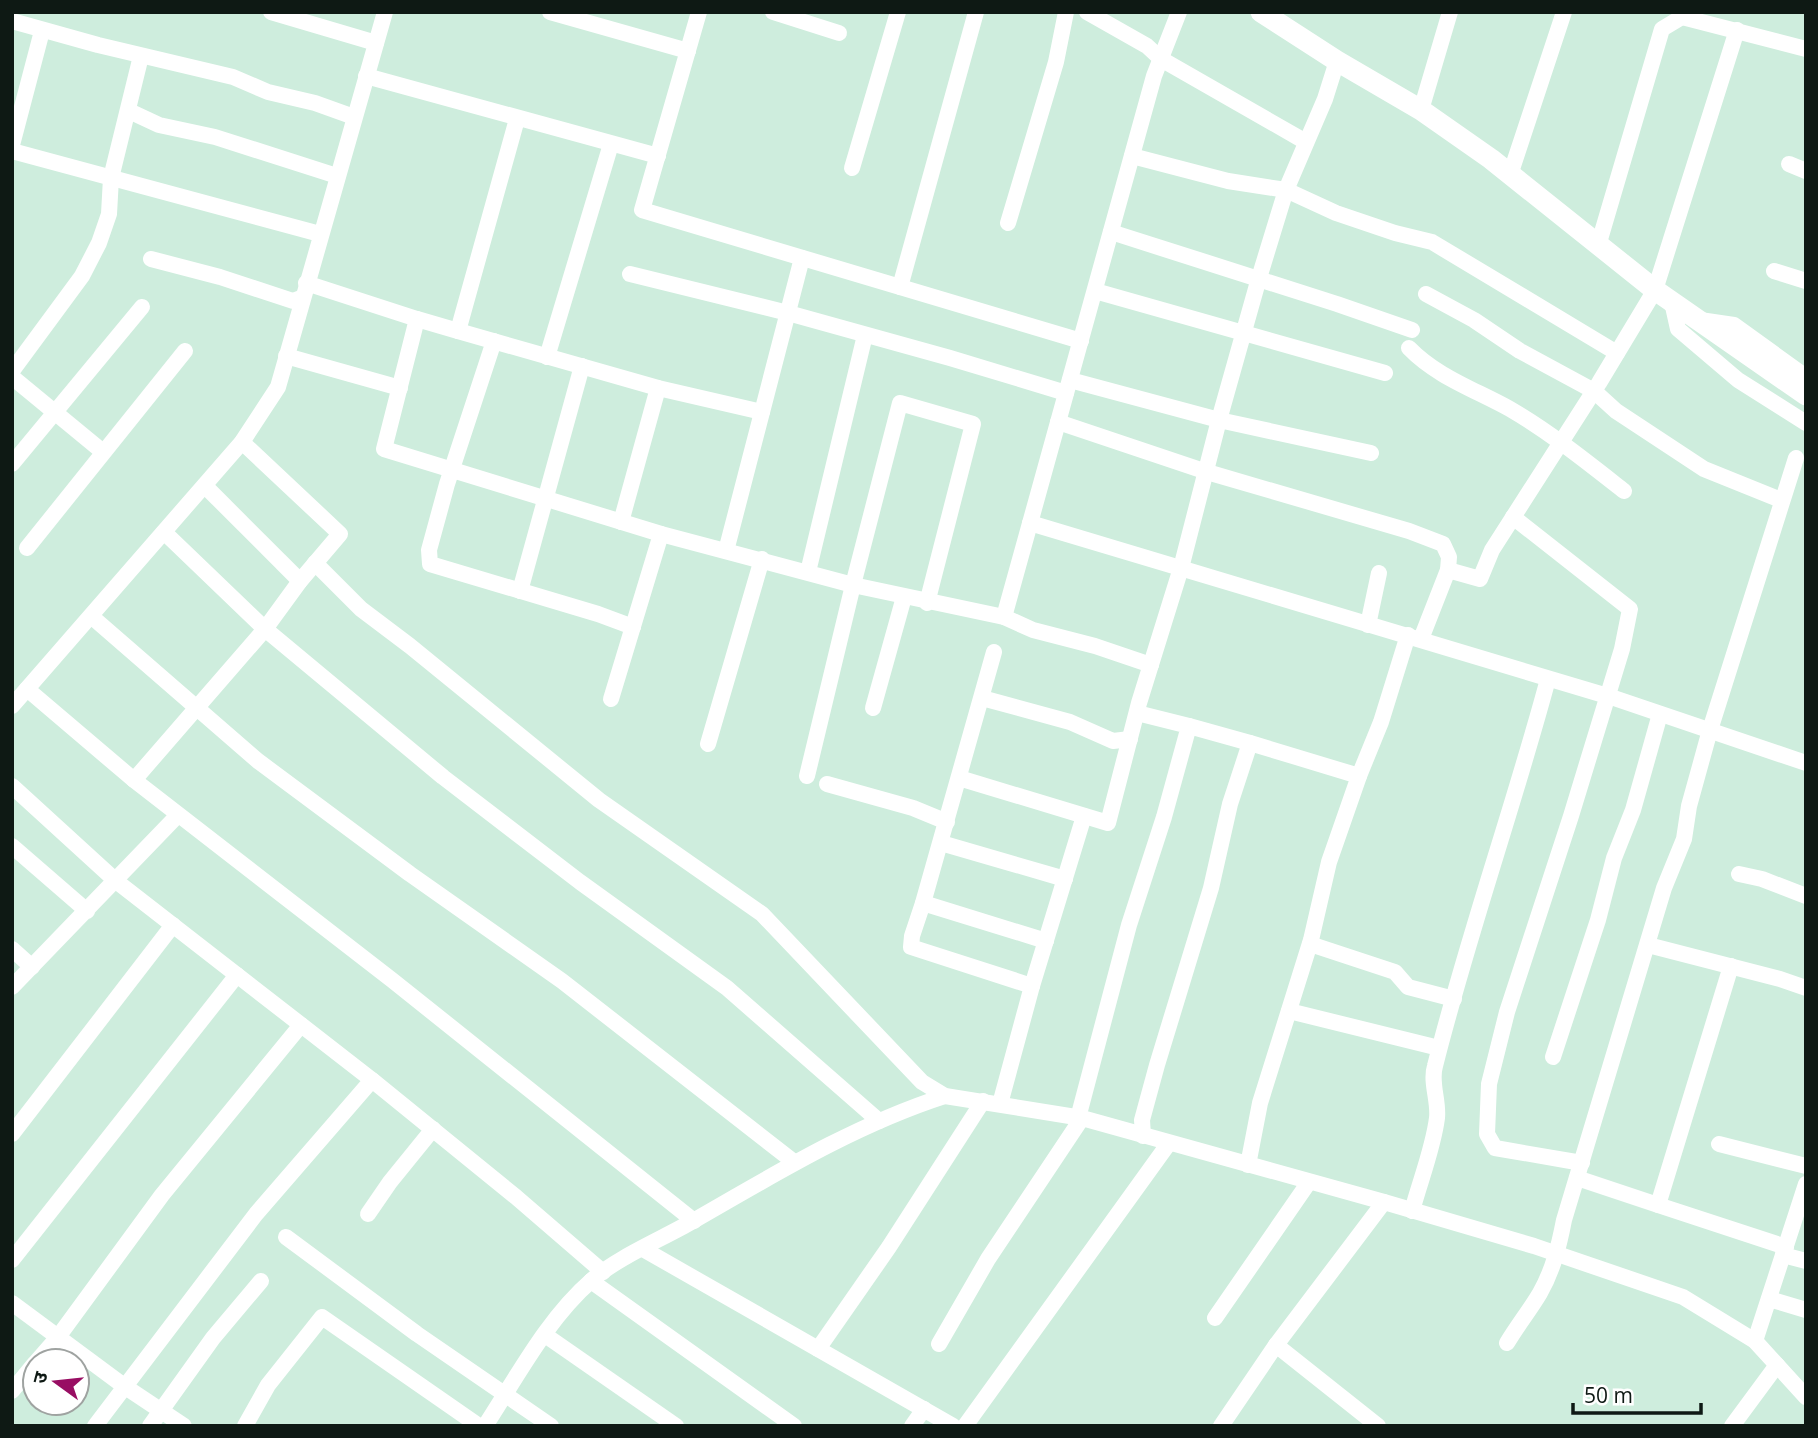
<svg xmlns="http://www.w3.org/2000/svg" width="1818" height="1438" font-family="'Open Sans','Noto Sans Devanagari',sans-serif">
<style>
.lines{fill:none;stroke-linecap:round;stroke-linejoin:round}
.minor{stroke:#fff;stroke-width:16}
.secondary{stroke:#fff;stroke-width:21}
</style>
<rect width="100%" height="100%" fill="#ceeddd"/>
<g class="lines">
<g class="minor">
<polyline points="271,12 376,43"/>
<polyline points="550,12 688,51"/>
<polyline points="699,12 642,210 1081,341"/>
<polyline points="773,12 839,33"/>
<polyline points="1087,12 1147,46 1161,59 1306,142"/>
<polyline points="12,21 98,45 233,77 268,92 315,103 354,117"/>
<polyline points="366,76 658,156"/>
<polyline points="1421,110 1450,12"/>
<polyline points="129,111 159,125 215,137 337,176"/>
<polyline points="517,119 458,331 658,388 762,412"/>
<polyline points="12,145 42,31"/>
<polyline points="12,151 320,234"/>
<polyline points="1132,156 1228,181 1286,190 1336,213 1395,233 1432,242 1617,353"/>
<polyline points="1789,164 1806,171"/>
<polyline points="852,168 898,12"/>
<polyline points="1510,175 1564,12"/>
<polyline points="1008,223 1056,62 1066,12"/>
<polyline points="1111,232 1337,304 1412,330"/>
<polyline points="1598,246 1662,29 1682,17 1806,49"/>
<polyline points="151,259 220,277 293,301 301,298"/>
<polyline points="1774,271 1806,281"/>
<polyline points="630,274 788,313 950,358 1066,393"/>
<polyline points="306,283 417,319 384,449 661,534 853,585 1004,617 1033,630 1095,646 1151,665"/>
<polyline points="900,287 976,12"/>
<polyline points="1095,291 1385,373"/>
<polyline points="1426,294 1474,320 1520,351 1594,391 1616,411 1704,469 1781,500"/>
<polyline points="1672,302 1678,329 1738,380 1806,423"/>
<polyline points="417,319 458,331"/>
<polyline points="1700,320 1734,325 1806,377"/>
<polyline points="494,341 447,484 429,550 430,564 598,614 633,627"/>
<path d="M1409,348C1437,377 1476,390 1510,409C1551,433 1587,462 1624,491"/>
<polyline points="286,356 400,388"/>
<polyline points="547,357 611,144"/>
<polyline points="12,371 82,276 99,243 109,214 111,178 141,56"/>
<polyline points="12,377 103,452"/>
<polyline points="1070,380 1219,420 1371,453"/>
<polyline points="1058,422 1207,472 1409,531 1443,544 1449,557 1448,570 1421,639"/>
<polyline points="12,464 142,307"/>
<polyline points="205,486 300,581"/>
<polyline points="1513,517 1630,609 1622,649 1571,816 1507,1012 1489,1084 1487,1134 1495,1148 1582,1163"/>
<polyline points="621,522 658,388"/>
<polyline points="1030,523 1614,698 1806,763"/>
<polyline points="164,532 265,629 443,777 580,882 727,988 879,1121"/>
<polyline points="27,548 185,351"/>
<polyline points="726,551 802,258"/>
<polyline points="315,563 361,609 410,646 599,800 762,914 922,1082 945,1096 1082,1118 1384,1202 1534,1246 1683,1297 1755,1341 1806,1397"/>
<polyline points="1448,570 1480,579 1492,550 1599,383 1655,290 1737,30"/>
<polyline points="808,572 865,335"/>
<polyline points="520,591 582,366"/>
<polyline points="91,616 258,761 410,874 562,981 794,1162"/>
<polyline points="1004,617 1154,76 1179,12"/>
<polyline points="1368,625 1379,573"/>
<polyline points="994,652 923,903 912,936 911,947 1032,986"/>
<polyline points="27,689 134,780 392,980 694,1221"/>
<polyline points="982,698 1070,722 1113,741 1130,739"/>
<polyline points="611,699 661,534"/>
<polyline points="12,706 242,442 278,387 385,12"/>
<polyline points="873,708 904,597"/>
<polyline points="708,744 762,559"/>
<polyline points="807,776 853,585 900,403 973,424 927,603"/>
<polyline points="1359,776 1381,722 1408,635"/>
<polyline points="959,778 1108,823 1139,703 1181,568 1219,420 1259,278 1286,190 1325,99 1337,61"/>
<polyline points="134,780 265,629 300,581 340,534 242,442"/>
<polyline points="827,784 913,808 947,822"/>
<polyline points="12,786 116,881 372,1080 256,1214 95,1426"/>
<polyline points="941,843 1065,879"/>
<polyline points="12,846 87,911"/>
<polyline points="1739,874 1762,879 1806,896"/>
<polyline points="923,903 1046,941"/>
<polyline points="1310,944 1395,972 1408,987 1454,999"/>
<polyline points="1648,945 1780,979 1806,988"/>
<polyline points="12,949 32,967"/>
<polyline points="12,987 178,815"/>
<polyline points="1289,1011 1439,1048"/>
<polyline points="1553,1057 1598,920 1614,858 1633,810 1660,714"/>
<polyline points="372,1080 516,1197 603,1272"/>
<polyline points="1000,1104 1032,986 1084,816"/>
<polyline points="1078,1118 1129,925 1164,817 1189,726 1137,713"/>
<polyline points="12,1134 173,925"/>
<polyline points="1143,1136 1142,1120 1157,1065 1211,888 1230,804 1250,743 1189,726"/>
<polyline points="1719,1144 1806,1166"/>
<polyline points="1248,1165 1260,1103 1311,940 1329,862 1359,776 1250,743"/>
<polyline points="1577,1178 1658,1205 1731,966"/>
<polyline points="1658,1205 1786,1247"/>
<path d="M1412,1211C1420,1181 1433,1149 1437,1118C1439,1101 1430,1082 1435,1066C1468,935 1513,809 1548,679"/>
<polyline points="368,1214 390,1182 433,1129"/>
<polyline points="286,1237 417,1334 551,1426"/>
<polyline points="643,1249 953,1426"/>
<polyline points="1783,1255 1806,1261"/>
<polyline points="12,1260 237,975"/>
<polyline points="591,1281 794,1426"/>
<polyline points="1769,1299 1806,1310"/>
<polyline points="12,1303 124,1386 184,1426"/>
<polyline points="1215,1318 1309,1182"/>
<polyline points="545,1335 676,1426"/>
<polyline points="1755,1341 1806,1184"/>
<path d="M1507,1343C1517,1326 1530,1310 1540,1293C1553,1270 1559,1246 1564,1220L1664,888L1684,839L1689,806L1710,730L1796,458"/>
<polyline points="939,1344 988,1259 1082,1118"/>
<polyline points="1276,1345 1378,1426"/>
<polyline points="818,1349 889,1247 983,1101"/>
<polyline points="37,1361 58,1337 162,1195 301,1025"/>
<polyline points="12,1391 35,1363"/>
<polyline points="150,1426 213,1338 261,1281"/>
<polyline points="245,1426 268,1385 322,1317 479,1426"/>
<path d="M485,1426C517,1377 547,1319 592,1280C618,1257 662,1239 693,1221C775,1174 855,1125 945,1096"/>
<polyline points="912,1426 924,1409"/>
<polyline points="965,1426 1169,1143"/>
<polyline points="1221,1426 1276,1345 1384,1202"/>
<polyline points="1732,1426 1777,1365"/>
</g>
<polyline class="secondary" points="1261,12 1337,61 1421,110 1491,159 1655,290 1806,395"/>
</g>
<rect width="1818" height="1438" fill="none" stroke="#0e1914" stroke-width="28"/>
<g transform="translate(56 1382) rotate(285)"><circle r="33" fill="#ffffff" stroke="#9fa3a1" stroke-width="2"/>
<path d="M0-5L12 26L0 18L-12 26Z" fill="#980e63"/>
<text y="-10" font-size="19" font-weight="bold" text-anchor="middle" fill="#0e1914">उ</text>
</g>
<path d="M1573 1403v10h128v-10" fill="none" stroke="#0e1914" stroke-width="3.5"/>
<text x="1584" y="1403" font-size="21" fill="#0e1914" stroke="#ffffff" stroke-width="5" paint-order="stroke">50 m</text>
</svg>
